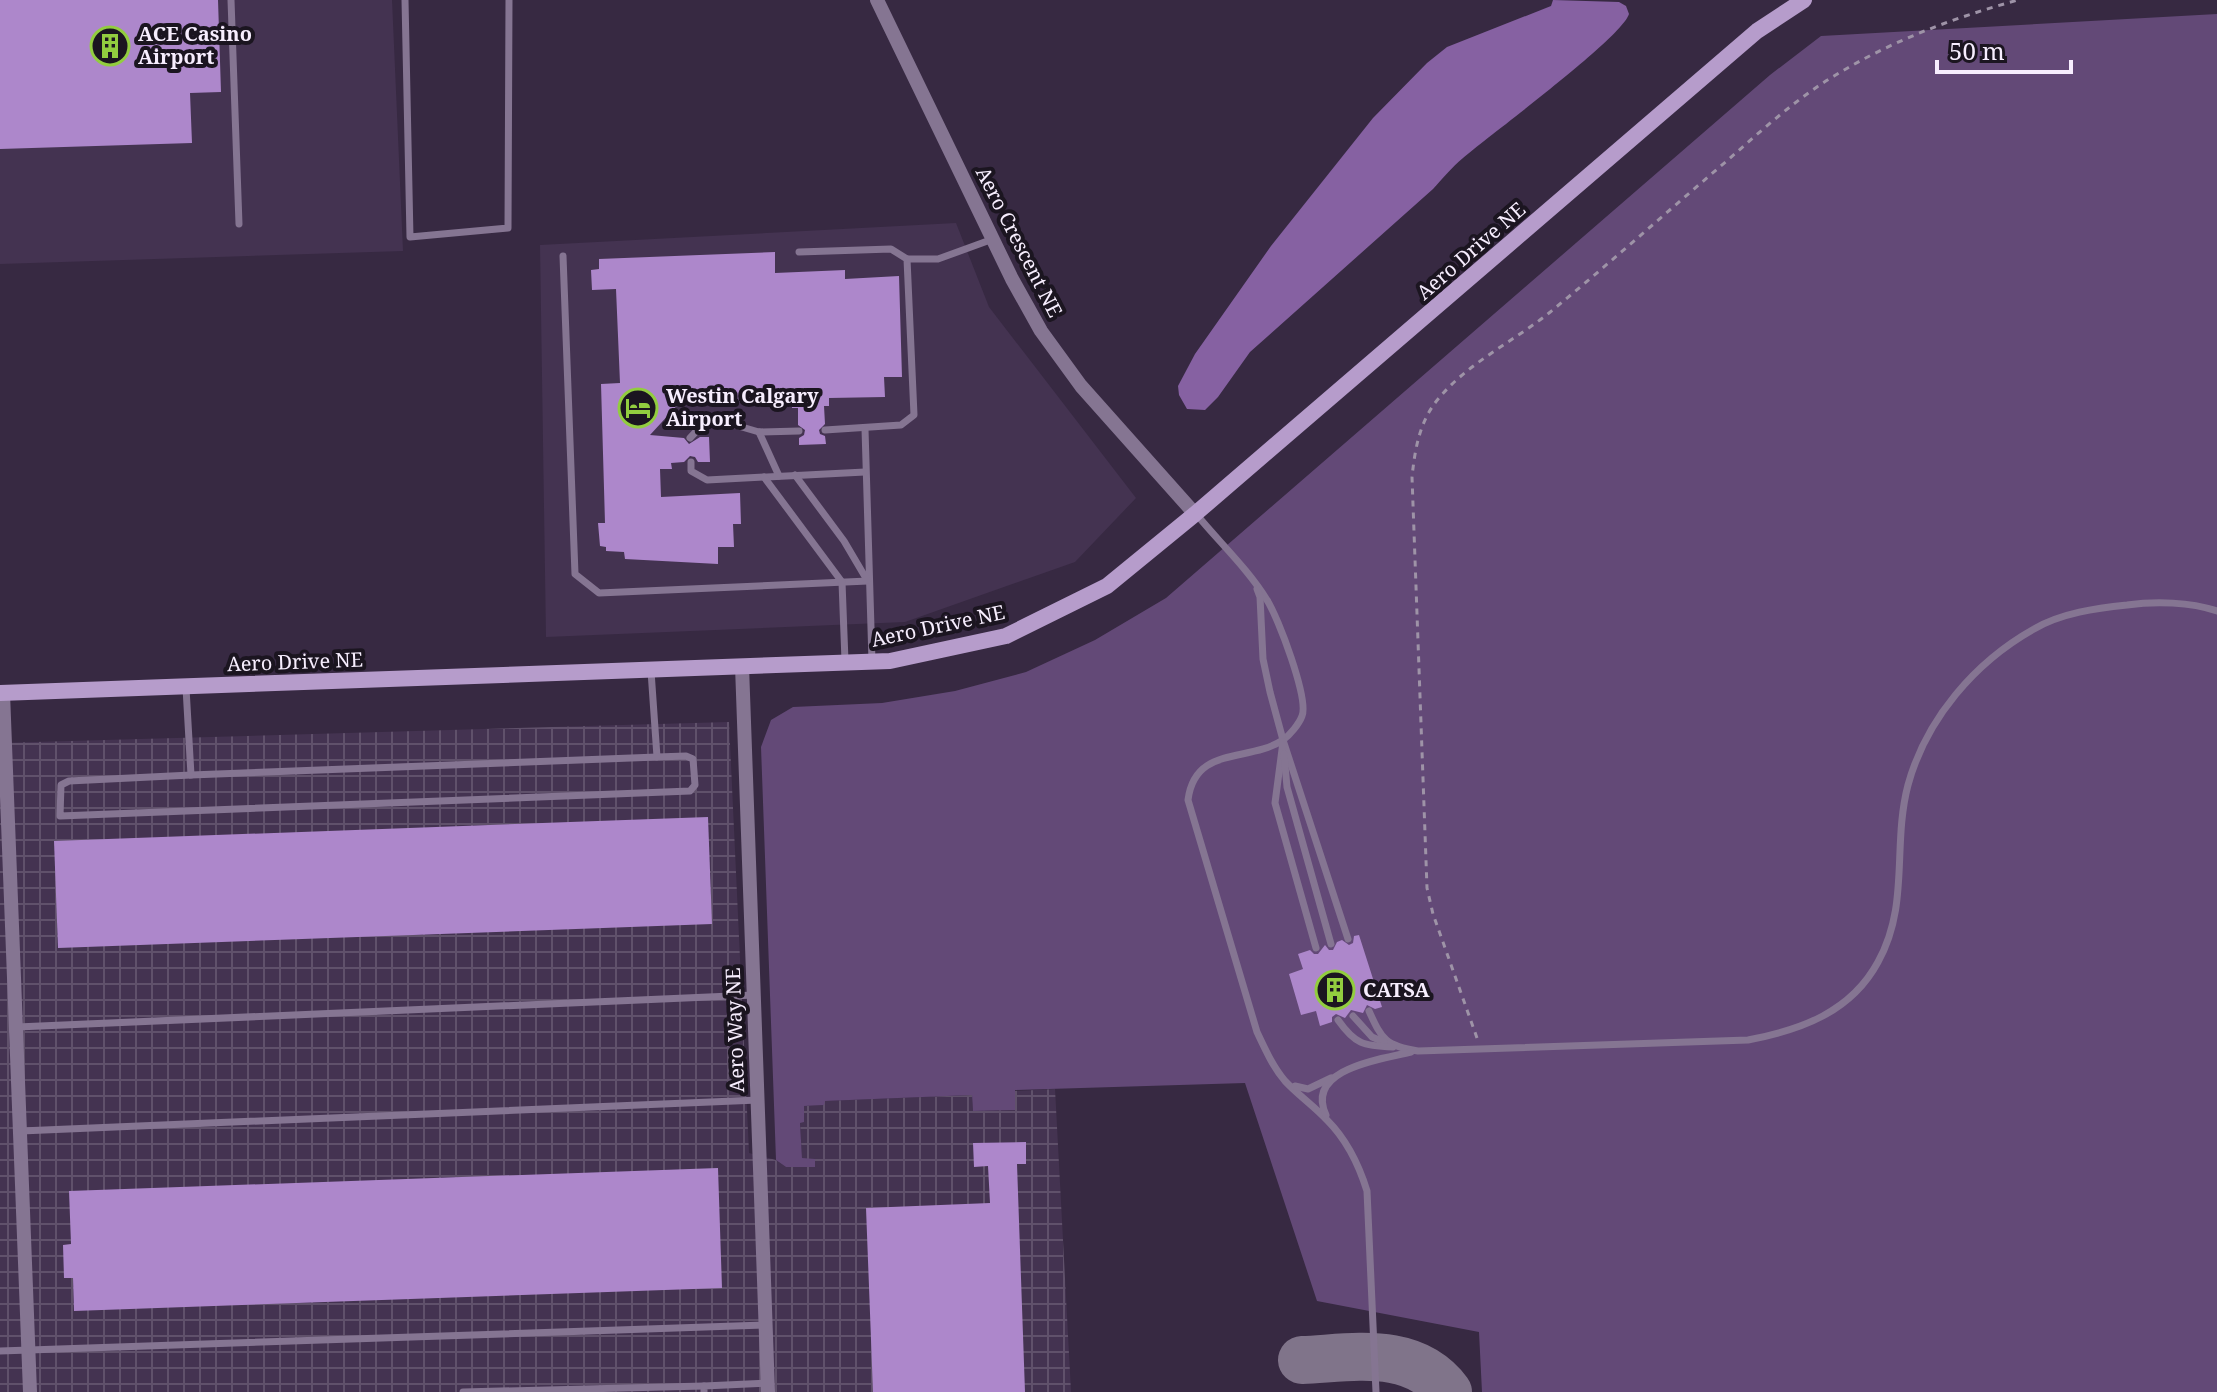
<svg xmlns="http://www.w3.org/2000/svg" width="2217" height="1392" font-family="'Noto Serif',serif">
<style>
.built{fill:#443351}
.industrial{fill:url(#industrial-grid)}
.green{fill:#634977}
.water{fill:#8661a2}
.lines{fill:none;stroke-linecap:round;stroke-linejoin:round}
.taxiway{stroke:#80748a;stroke-width:48}
.building{fill:#ad87cb}
.path{stroke:#9e93a7;stroke-width:3;stroke-dasharray:6 6;stroke-linecap:butt}
.lane{stroke:#857592;stroke-width:7}
.street{stroke:#857592;stroke-width:14}
.secondary{stroke:#b69ccb;stroke-width:16}
.labels{text-anchor:middle;stroke-width:8;stroke-linejoin:round;paint-order:stroke}
.poi-label{font-size:20px;font-weight:bold;fill:#f7eefe;stroke:#1b1520;text-anchor:start}
.street-label{font-size:20px;fill:#f7eefe;stroke:#1b1520}
</style>
<defs>
<pattern id="industrial-grid" width="8" height="8" patternUnits="userSpaceOnUse" patternTransform="scale(2)"><rect width="8" height="8" fill="#443351"/><path d="M0 4h8M4 0v8" fill="none" stroke="#60516b"/></pattern>
</defs>
<rect width="100%" height="100%" fill="#372942"/>
<g class="built">
<polygon points="0,0 392,0 403,251 0,264"/>
<polygon points="956,223 989,307 1136,498 1075,562 905,622 546,637 540,245"/>
</g>
<polygon class="industrial" points="729,722 749,1153 776,1160 786,1167 802,1159 800,1122 804,1106 824,1105 824,1101 972,1095 973,1111 1014,1110 1014,1091 1055,1089 1071,1392 0,1392 0,743"/>
<polygon class="green" points="2217,14 2217,1392 1482,1392 1479,1332 1317,1301 1245,1083 1015,1090 1015,1110 973,1111 972,1095 825,1101 824,1105 804,1106 804,1122 800,1123 802,1158 815,1159 815,1167 786,1167 776,1160 761,747 771,720 793,707 882,703 955,691 1026,672 1095,640 1166,598 1770,75 1821,36"/>
<path class="water" d="M1553,0L1619,2L1626,6L1629,14C1621,39 1491,134 1463,158C1452,167 1442,179 1433,189L1250,352L1218,397L1205,410L1187,409L1179,395L1178,386L1195,354L1271,246L1373,118L1427,63L1447,47L1551,6Z"/>
<g class="lines">
<path class="taxiway" d="M1302,1360C1353,1358 1413,1345 1448,1392"/>
</g>
<g class="building">
<polygon points="0,0 218,0 221,92 190,93 192,143 0,149"/>
<polygon points="775,252 775,273 845,270 845,279 899,276 902,377 884,377 885,397 829,398 829,406 824,406 825,424 819,430 820,434 825,436 826,444 799,445 799,438 804,435 805,430 798,425 798,408 792,408 791,400 730,402 728,397 683,399 650,435 684,438 689,444 700,437 709,437 710,462 698,462 695,457 690,456 684,462 671,463 672,469 660,469 661,497 740,493 741,524 733,524 734,547 718,547 718,564 625,559 624,552 606,551 606,547 600,546 598,523 605,523 601,384 620,383 616,289 592,290 591,270 599,269 599,259"/>
<polygon points="708,817 712,924 58,948 54,841"/>
<polygon points="1359,935 1382,1007 1375,1009 1367,1005 1363,1013 1351,1010 1345,1018 1336,1014 1332,1017 1332,1022 1320,1026 1316,1011 1301,1015 1289,974 1303,969 1298,954 1310,950 1314,954 1318,954 1325,945 1329,950 1333,950 1337,942 1342,940 1349,945 1353,943 1354,936"/>
<polygon points="1026,1142 1026,1164 1017,1164 1025,1392 873,1392 866,1208 990,1203 988,1166 974,1167 973,1143"/>
<polygon points="718,1168 722,1288 74,1311 73,1278 64,1278 63,1245 71,1244 69,1191"/>
</g>
<g class="lines">
<path class="path" d="M1477,1038L1433,914L1427,888L1412,477C1415,448 1420,420 1439,398C1468,363 1514,341 1549,313C1610,263 1669,210 1729,159C1762,130 1796,99 1834,76C1891,41 1953,18 2018,0"/>
<g class="lane">
<polyline points="231,0 239,224"/>
<polyline points="405,0 410,237 508,228 509,0"/>
<polyline points="799,252 891,249 907,259 914,415 901,425 825,430"/>
<polyline points="563,256 575,574 599,593 868,581"/>
<polyline points="907,259 938,259 993,239"/>
<polyline points="865,429 872,661"/>
<polyline points="759,432 779,476"/>
<polyline points="690,438 703,424 728,423 759,432 799,431"/>
<polyline points="691,462 691,471 707,480 865,472"/>
<polyline points="795,475 844,541 867,580"/>
<polyline points="764,477 842,582 845,661"/>
<path d="M1197,515C1220,543 1248,569 1267,600C1278,617 1309,699 1302,716C1299,724 1290,735 1283,740C1248,763 1195,745 1188,800L1257,1032C1265,1049 1273,1067 1285,1081C1298,1095 1314,1106 1327,1120C1347,1140 1359,1165 1367,1191L1376,1392"/>
<polyline points="1257,589 1260,597 1263,659 1270,692 1283,740 1348,939"/>
<polyline points="186,688 191,775 69,781 61,785 60,816 690,791 695,785 693,759 686,756 657,757 651,671"/>
<polyline points="1283,742 1275,803 1316,948"/>
<polyline points="1284,754 1287,787 1331,944"/>
<polyline points="191,775 657,757"/>
<path d="M1369,1011C1382,1040 1386,1046 1418,1051L1748,1040C1801,1030 1851,1012 1878,962C1910,904 1892,846 1908,785C1926,719 1975,662 2034,629C2061,613 2097,608 2127,605C2156,601 2190,602 2217,611"/>
<polyline points="1353,1016 1372,1037 1384,1042"/>
<path d="M1338,1020C1355,1044 1363,1046 1393,1047"/>
<polyline points="17,1027 754,995"/>
<polyline points="1295,1086 1308,1089 1331,1078"/>
<path d="M1326,1115C1304,1068 1384,1059 1411,1052"/>
<polyline points="21,1131 758,1100"/>
<polyline points="0,1351 765,1325"/>
<polyline points="463,1392 704,1386"/>
<polyline points="704,1392 704,1386 768,1383"/>
</g>
<g class="street">
<polyline points="877,0 1012,279 1041,331 1081,386 1195,514"/>
<polyline points="742,666 768,1392"/>
<polyline points="3,693 30,1392"/>
</g>
<polyline class="secondary" points="0,693 890,661 1006,636 1107,586 1195,514 1757,31 1804,0"/>
</g>
<defs>
<g id="building-ring" transform="scale(2)"><circle r="9.5" fill="#1b1520" stroke="#92cd3f" stroke-width="1.5"/><path d="M-4-6H4V6H1V3H-1V6H-4ZM-2.5-4.3h1.7v1.8h-1.7ZM.8-4.3h1.7v1.8H.8ZM-2.5-1h1.7V.8h-1.7ZM.8-1h1.7V.8H.8Z" fill="#92cd3f"/></g>
<g id="hotel-ring" transform="scale(2)"><circle r="9.5" fill="#1b1520" stroke="#92cd3f" stroke-width="1.5"/><path d="M-6-4.5h1.5V1H6V5H4.5V3h-9V5H-6ZM-4 0a1.8 1.8 0 1 1 3.6 0ZM.5 0V-2.5h3Q6-2.5 6 0Z" fill="#92cd3f"/></g>
</defs>
<g fill-rule="evenodd">
<use href="#building-ring" x="110" y="46"/>
<use href="#hotel-ring" x="638" y="408"/>
<use href="#building-ring" x="1335" y="990"/>
</g>
<g class="labels">
<g class="poi-label">
<text x="138" y="41">ACE Casino<tspan x="138" dy="23">Airport</tspan></text>
<text x="666" y="403">Westin Calgary<tspan x="666" dy="23">Airport</tspan></text>
<text x="1363" y="997">CATSA</text>
</g>
<g class="street-label">
<text transform="translate(1019 242) rotate(63)" y="7">Aero Crescent NE</text>
<text transform="translate(1471 251) rotate(-41)" y="7">Aero Drive NE</text>
<text transform="translate(938 626) rotate(-12)" y="7">Aero Drive NE</text>
<text transform="translate(295 662) rotate(-2)" y="7">Aero Drive NE</text>
<text transform="translate(735 1030) rotate(-92)" y="7">Aero Way NE</text>
</g>
</g>
<path d="M1937 60v12h134v-12" fill="none" stroke="#f7eefe" stroke-width="4"/>
<text x="1949" y="60" font-size="24" fill="#f7eefe" stroke="#1b1520" stroke-width="6" paint-order="stroke">50 m</text>
</svg>
